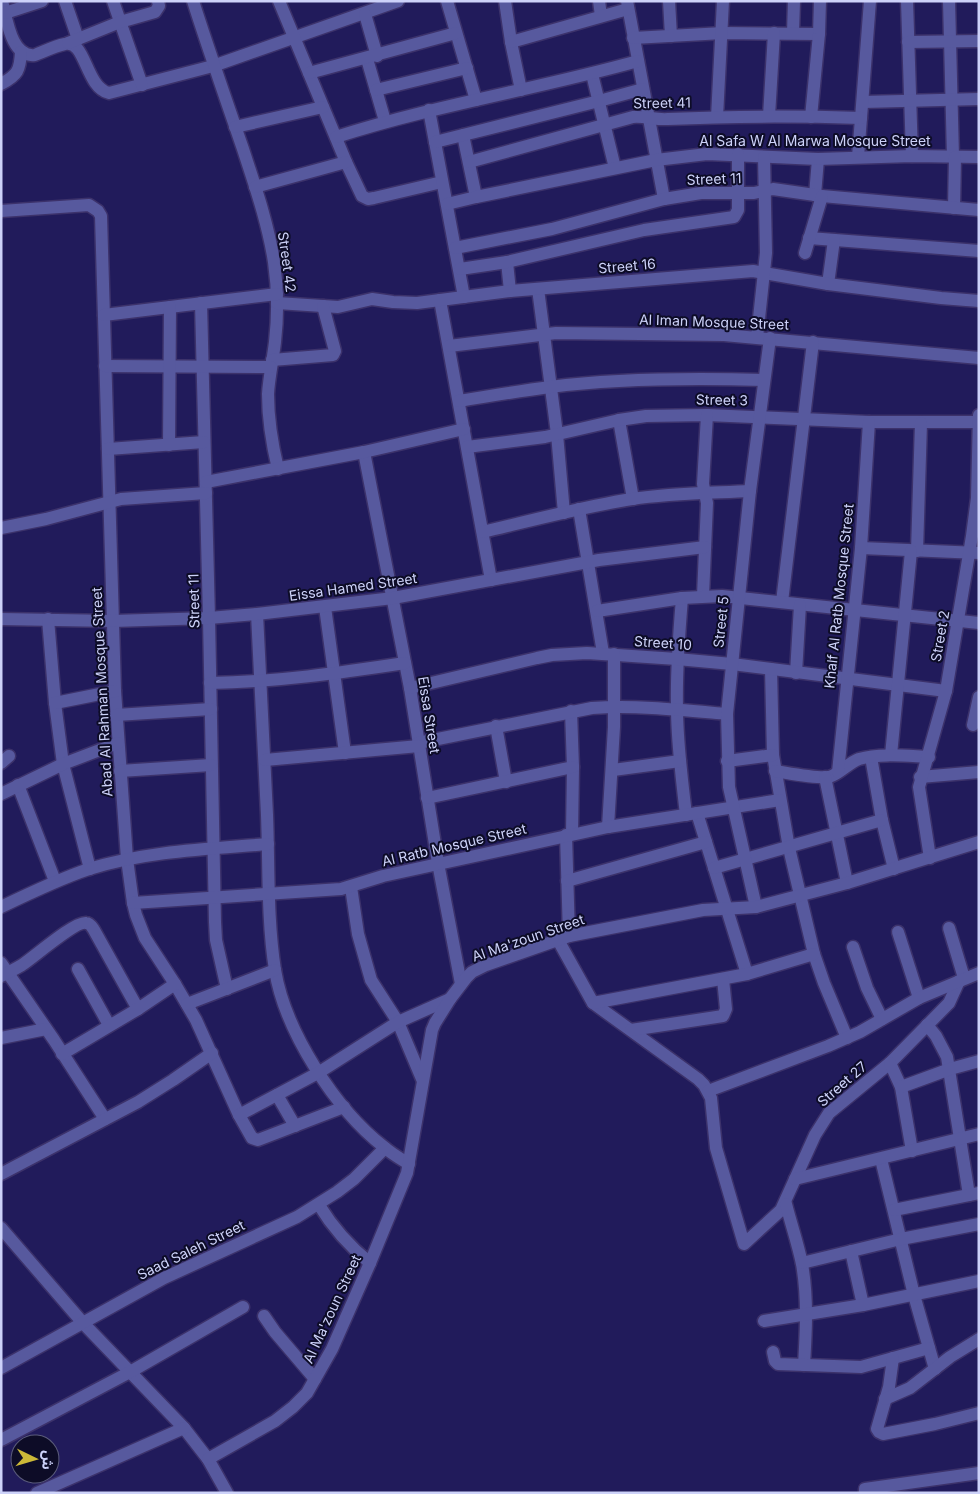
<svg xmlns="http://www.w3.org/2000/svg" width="980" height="1494" font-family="Inter,'Noto Sans Arabic',sans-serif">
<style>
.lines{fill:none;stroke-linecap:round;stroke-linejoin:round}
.minor-casing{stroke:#3c326b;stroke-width:15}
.minor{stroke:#57599e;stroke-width:12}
.labels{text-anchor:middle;stroke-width:4;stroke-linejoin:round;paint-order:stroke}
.street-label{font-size:14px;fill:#cdd2f9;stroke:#0d0c27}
</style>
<rect width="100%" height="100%" fill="#211b5b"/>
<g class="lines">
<g class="minor-casing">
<g id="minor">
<path d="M2,1C7,19 11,58 35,55C45,51 55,46 65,44C86,39 85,87 109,93L213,66L398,1"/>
<polyline points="65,1 78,39"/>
<polyline points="113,1 142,85"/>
<path d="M193,1C209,51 226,100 243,149C255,186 268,223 274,262C278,289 278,315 275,342C273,359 269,377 268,394C268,420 272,444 278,469"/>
<polyline points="279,1 346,162 362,196 368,199 374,198 442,182"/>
<polyline points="447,1 476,100"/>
<polyline points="505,1 511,42 521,90"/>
<polyline points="599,1 601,16"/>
<polyline points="627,1 664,199"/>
<polyline points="669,1 671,36"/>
<polyline points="907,1 912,156"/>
<polyline points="949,1 953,157"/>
<polyline points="5,13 42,1"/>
<polyline points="365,14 377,56"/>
<polyline points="793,33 794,1"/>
<polyline points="633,38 723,33 819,34"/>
<polyline points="511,42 628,9"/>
<polyline points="908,42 979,41"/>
<polyline points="68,43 120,22 155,12 159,6 158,1"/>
<polyline points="367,59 385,121"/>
<polyline points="309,73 456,33"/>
<polyline points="592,74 615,168"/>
<path d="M1,84C18,75 20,70 21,52"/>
<polyline points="376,90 467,68"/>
<polyline points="863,102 979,99"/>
<polyline points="429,110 464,297"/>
<polyline points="769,116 774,33"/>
<polyline points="717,117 723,1"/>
<polyline points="811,117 819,34 820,1"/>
<polyline points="235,127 323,107"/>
<polyline points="463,135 476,197"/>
<path d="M336,137C435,105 538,89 638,61"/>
<polyline points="435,142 599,101 643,89"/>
<polyline points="858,157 870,1"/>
<path d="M469,162L633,117C645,116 656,120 668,119C732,116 797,116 861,118"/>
<polyline points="255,187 346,162"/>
<polyline points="815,195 818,159"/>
<polyline points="447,204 476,197 656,160 707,154 818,159 912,156 979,157"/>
<polyline points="954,208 955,157"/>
<polyline points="1,211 89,205 98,211 101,216 115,691 127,859 133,903 136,915 145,938 175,984 196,1020 239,1115 252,1138 258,1140 344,1107"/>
<polyline points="809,238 979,251"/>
<polyline points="455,248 552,229 664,199 701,193 754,193 773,189 822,196 979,210"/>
<polyline points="805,253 822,196"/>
<polyline points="507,262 510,291"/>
<polyline points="460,269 507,262 644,230 734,217 738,210 738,154"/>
<polyline points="828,284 834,240"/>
<polyline points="538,289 557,434 564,513"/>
<polyline points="440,300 491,580"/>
<polyline points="201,303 209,618 215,922 216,940 227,989"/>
<polyline points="277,303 338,307 372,299 393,302 417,303 510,291 753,271 828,284 941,298 979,301"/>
<polyline points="104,315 277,294"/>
<polyline points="757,337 766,253 764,157"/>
<polyline points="449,346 556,333 724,335 979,358"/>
<polyline points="272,360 333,355 335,351 323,306"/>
<polyline points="105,366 271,367"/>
<path d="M459,401C489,396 519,391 550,387C621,378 693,378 764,380"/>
<polyline points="619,420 633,499"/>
<polyline points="169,445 170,307"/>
<polyline points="467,447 545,437 619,420 646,416 707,415 869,422 979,422"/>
<polyline points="108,449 204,442"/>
<polyline points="364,452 410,688 438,863 461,984"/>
<polyline points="206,482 364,452 464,429"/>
<polyline points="579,509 603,653"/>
<polyline points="1,528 46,519 121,499 206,493"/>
<path d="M483,532C533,520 582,507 632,499C671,493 711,493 750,491"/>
<polyline points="861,548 979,553"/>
<polyline points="917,551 921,423"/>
<polyline points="703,596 707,503 703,484 707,415"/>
<path d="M682,598C679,634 676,671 677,708C677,744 682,779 686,815"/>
<polyline points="782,602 813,342"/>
<polyline points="325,607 345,753"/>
<polyline points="597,611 682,598 722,596 979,623"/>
<path d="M257,614C260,681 264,748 267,815C269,866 267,919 275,970C285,1031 335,1109 384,1147C392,1154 401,1159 409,1164"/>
<polyline points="1,619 113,621 209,618 257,614 393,598 599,560 705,547"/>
<polyline points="48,619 55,703 63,764 90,869"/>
<polyline points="771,669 773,755 789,848 814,954 824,983 847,1038"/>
<polyline points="796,673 800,605"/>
<path d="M210,683C277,682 339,673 405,663"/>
<polyline points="410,688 537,658 552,655 587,653 677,659 732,664 946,691"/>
<polyline points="55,703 115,691"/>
<polyline points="571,711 573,767 572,834"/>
<polyline points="116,715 211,709"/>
<polyline points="973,725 979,697"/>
<polyline points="496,726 506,782"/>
<path d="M418,743L592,708C637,705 682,710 727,714"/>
<polyline points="891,755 911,551"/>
<polyline points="871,757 882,820 894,869"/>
<polyline points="265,760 419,746"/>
<polyline points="727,761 773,755"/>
<polyline points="1,763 9,756"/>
<polyline points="613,770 680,761"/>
<polyline points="120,771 211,765"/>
<path d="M775,771C788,773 818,779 829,777C840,774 848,763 859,759C881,753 906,756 929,757"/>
<polyline points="838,772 861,548 869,422"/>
<polyline points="825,777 847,883"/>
<polyline points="920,777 979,772"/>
<polyline points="18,785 55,881"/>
<polyline points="1,794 63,764 118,743"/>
<polyline points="427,798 573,767"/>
<polyline points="697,813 747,974"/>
<polyline points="608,827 614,727 614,654"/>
<polyline points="566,835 569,936"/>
<polyline points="930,858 919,787 946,691 972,536 977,498 979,415"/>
<polyline points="714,868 882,820"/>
<polyline points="567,881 706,842"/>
<polyline points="351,887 358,934 371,980 398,1022 422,1079"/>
<polyline points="133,903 341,889 383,876 608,827 780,800"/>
<path d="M1,907C30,893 59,879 89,869C147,851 208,849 268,844"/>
<polyline points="756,907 729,787 727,714 750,491 770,338"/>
<polyline points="949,928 964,978"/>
<polyline points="898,932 919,998"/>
<polyline points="558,940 593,1003 698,1079 704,1085 711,1098 716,1148 744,1244 781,1210 815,1135 829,1113 890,1063 949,1003 959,981"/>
<polyline points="853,947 867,988 882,1019"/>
<polyline points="1,963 54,1040 105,1119"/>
<polyline points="78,969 109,1025"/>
<path d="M1,976C8,973 15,969 22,965C33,958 75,921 86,923C90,923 92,927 94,930L138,1009"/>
<polyline points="593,1003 747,974 814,954"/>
<polyline points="187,1004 275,970"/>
<polyline points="927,1025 936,1036 947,1057 969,1195"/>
<polyline points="631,1030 723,1016 726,1009 723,979"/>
<polyline points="1,1038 46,1029"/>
<polyline points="62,1054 138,1009 175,984"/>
<polyline points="890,1063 901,1087 912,1151"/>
<polyline points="901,1087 950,1069 979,1061"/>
<polyline points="708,1091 828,1046 860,1032 919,998 979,973"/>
<polyline points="277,1095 295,1126"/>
<polyline points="239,1115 318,1073 398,1022 450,999"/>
<polyline points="881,1159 914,1295 935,1369"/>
<polyline points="1,1174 138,1102 173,1080 212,1053"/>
<polyline points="795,1179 979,1134"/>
<path d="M786,1204C791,1224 798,1244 802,1264C808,1298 806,1332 804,1365"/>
<path d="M319,1205C333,1228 349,1246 370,1263"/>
<polyline points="894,1210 979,1193"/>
<polyline points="1,1228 83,1323 184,1428 208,1459 227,1493"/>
<polyline points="851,1251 863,1305"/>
<polyline points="802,1263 901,1239 979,1224"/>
<polyline points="264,1316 275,1332 315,1379"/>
<polyline points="764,1321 863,1305 979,1281"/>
<polyline points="773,1352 775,1361 778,1364 861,1367 929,1348"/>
<polyline points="893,1358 889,1387 877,1429 879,1432 883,1434 935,1424 979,1413"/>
<polyline points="1,1368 164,1278 297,1217 337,1192 354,1179 385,1148"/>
<polyline points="885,1399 910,1388 950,1357 979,1339"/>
<polyline points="1,1440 130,1372 243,1307"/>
<polyline points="208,1459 275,1421 293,1407 307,1393 332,1349 370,1263 407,1173 432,1030 435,1023 450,999 466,978 472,972 486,965 569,936 703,910 756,907 847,883 979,842"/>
<polyline points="37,1493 184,1428"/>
<polyline points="865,1493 865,1489 979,1473"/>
</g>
</g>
<use href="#minor" class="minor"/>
</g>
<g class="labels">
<g class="street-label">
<text transform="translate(662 103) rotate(-1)" y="5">Street 41</text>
<text x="815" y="146">Al Safa W Al Marwa Mosque Street</text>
<text transform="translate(714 179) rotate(-2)" y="5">Street 11</text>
<text transform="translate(287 262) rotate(82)" y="5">Street 42</text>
<text transform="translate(627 266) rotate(-5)" y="5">Street 16</text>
<text transform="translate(714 322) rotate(2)" y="5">Al Iman Mosque Street</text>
<text transform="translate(722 400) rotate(1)" y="5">Street 3</text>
<text transform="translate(353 587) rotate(-8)" y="5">Eissa Hamed Street</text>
<text transform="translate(839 596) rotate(-84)" y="5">Khalf Al Ratb Mosque Street</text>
<text transform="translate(194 601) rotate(-91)" y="5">Street 11</text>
<text transform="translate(721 622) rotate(-84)" y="5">Street 5</text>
<text transform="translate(940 636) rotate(-80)" y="5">Street 2</text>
<text transform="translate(663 643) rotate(4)" y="5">Street 10</text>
<text transform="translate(102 692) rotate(-93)" y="5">Abad Al Rahman Mosque Street</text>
<text transform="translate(429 715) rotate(81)" y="5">Eissa Street</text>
<text transform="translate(454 845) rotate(-13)" y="5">Al Ratb Mosque Street</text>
<text transform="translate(528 938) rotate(-19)" y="5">Al Ma'zoun Street</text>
<text transform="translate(842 1084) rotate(-41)" y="5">Street 27</text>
<text transform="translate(191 1250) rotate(-26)" y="5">Saad Saleh Street</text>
<text transform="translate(332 1309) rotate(-65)" y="5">Al Ma'zoun Street</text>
</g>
</g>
<rect width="980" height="1494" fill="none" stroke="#cdd2f9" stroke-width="5"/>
<g transform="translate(35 1459) rotate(95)"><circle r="24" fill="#0d0c27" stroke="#5a5b7b"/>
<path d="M0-4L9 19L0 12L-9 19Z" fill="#ccb938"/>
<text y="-8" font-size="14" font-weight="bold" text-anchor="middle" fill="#cdd2f9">ش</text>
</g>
</svg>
